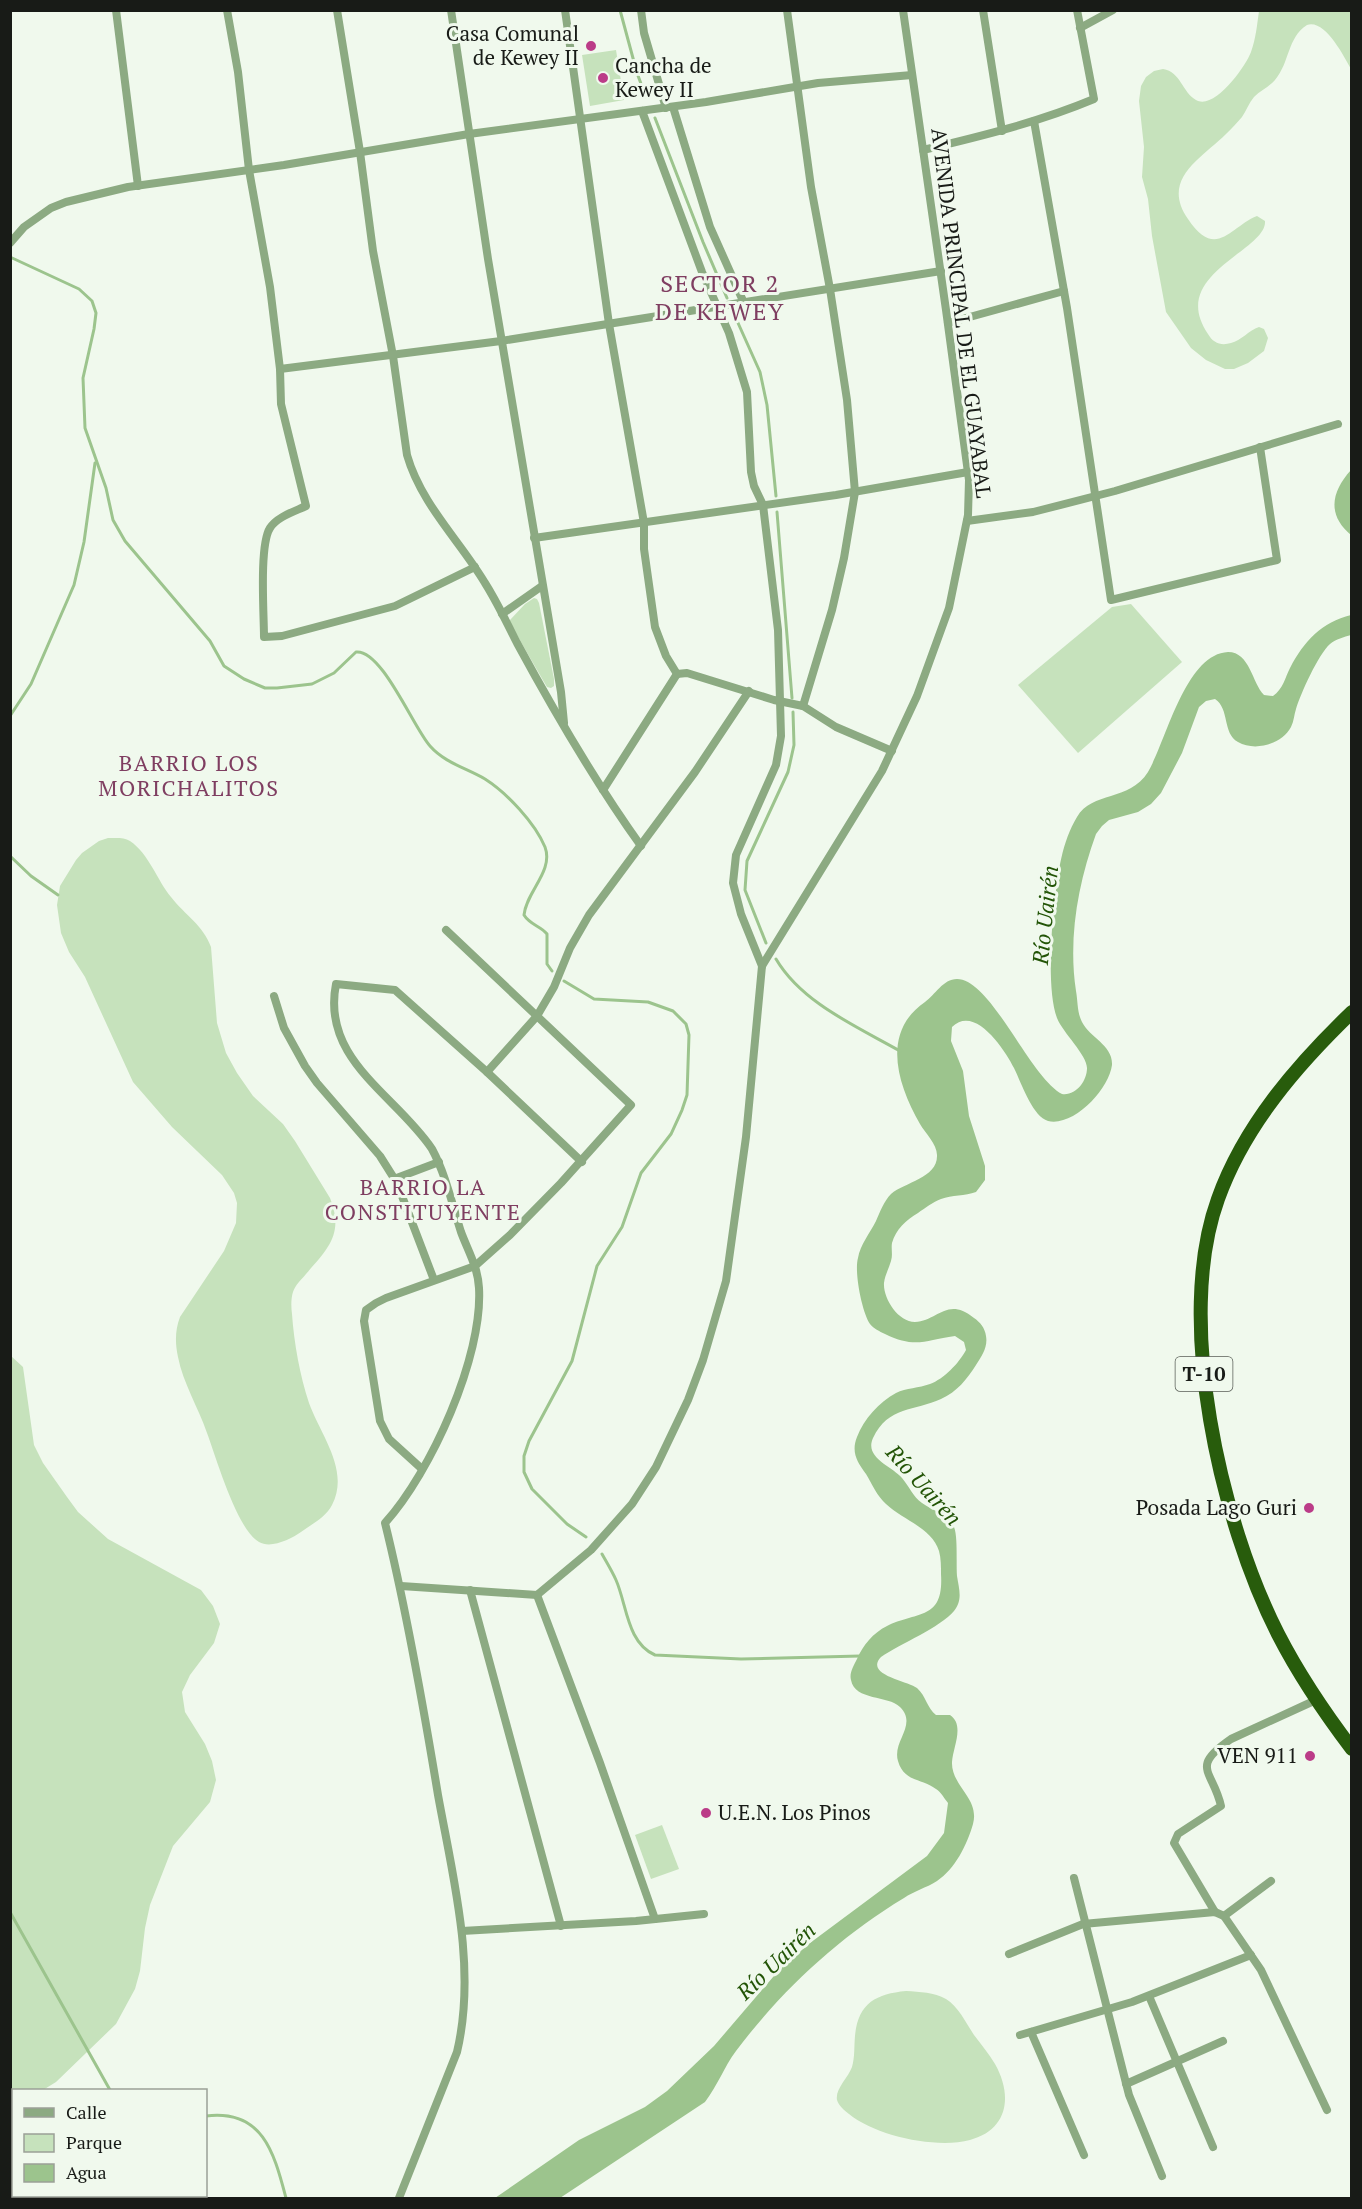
<svg xmlns="http://www.w3.org/2000/svg" width="1362" height="2209" font-family="'PT Serif',serif">
<style>
.green{fill:#c6e2bc}
.water{fill:#9cc48d}
.lines{fill:none;stroke-linecap:round;stroke-linejoin:round}
.stream{stroke:#9cc48d;stroke-width:3}
.minor{stroke:#8caa82;stroke-width:8}
.trunk{stroke:#285c0c;stroke-width:14}
.poi-dot{fill:#bb3c88;stroke:#f0f9ed;stroke-width:2}
.labels{text-anchor:middle;stroke-width:6;stroke-linejoin:round;paint-order:stroke}
.shield{fill:#f0f9ed;stroke:#595e57;stroke-width:1.5}
.shield-label{font-size:20px;font-weight:bold;fill:#181b17}
.poi-label{font-size:21px;fill:#181b17;stroke:#f0f9ed;text-anchor:end}
.street-label{font-size:21px;fill:#181b17;stroke:#f0f9ed}
.neighbourhood-label{font-size:22px;letter-spacing:1.5px;fill:#7f3e61;stroke:#f0f9ed}
.water-label{font-size:22px;font-style:italic;fill:#225406;stroke:#f0f9ed}
.quarter-label{font-size:24px;letter-spacing:1.5px;fill:#7f3e61;stroke:#f0f9ed}
</style>
<rect width="100%" height="100%" fill="#f0f9ed"/>
<g class="green">
<path d="M1259,11H1351V69C1343,55 1325,19 1307,25C1287,38 1290,62 1275,80C1269,87 1260,91 1254,97C1249,103 1246,111 1242,117C1237,123 1232,128 1226,134C1202,158 1160,179 1188,219C1216,261 1231,226 1257,216L1265,221C1267,251 1167,274 1208,334C1213,343 1221,346 1231,343C1241,341 1249,330 1259,327L1264,329L1268,338L1264,351L1248,363L1234,369H1225L1206,360L1191,348L1166,312L1152,236L1148,199L1142,177L1144,147L1139,101L1141,86L1146,77L1154,71L1163,69C1181,72 1182,92 1196,100C1214,111 1246,66 1251,52C1256,38 1257,25 1259,11Z"/>
<polygon points="616,50 624,100 590,106 582,55"/>
<polygon points="534,598 537,599 539,603 554,679 554,686 551,688 547,687 544,682 510,623 510,620 525,604"/>
<polygon points="1131,604 1182,662 1078,753 1018,685 1112,607"/>
<path d="M108,838C116,838 124,837 130,841C149,854 157,880 171,897C185,915 203,925 211,947L217,1023L226,1053L237,1073L253,1096L283,1124L295,1141L330,1198C344,1233 329,1248 306,1274C302,1279 295,1285 293,1292C291,1298 291,1307 292,1314C294,1343 300,1376 309,1403C321,1436 350,1470 332,1505C326,1517 312,1524 301,1532C291,1539 271,1549 259,1542C237,1530 216,1457 207,1433C198,1407 183,1383 178,1357C175,1343 175,1330 180,1317L224,1251L236,1223L237,1203L234,1193L222,1175L172,1127L133,1082L85,977L69,952L61,933L57,905L60,886L76,860L82,853L99,841Z"/>
<polygon points="11,1356 23,1367 34,1445 43,1463 67,1497 78,1512 108,1539 201,1590 213,1606 220,1624 214,1643 190,1675 182,1692 185,1712 205,1744 212,1761 216,1780 210,1802 173,1846 150,1905 145,1928 140,1971 135,1989 116,2024 56,2082 43,2090 14,2090 13,2103 11,2104"/>
<polygon points="662,1825 679,1869 651,1879 635,1835"/>
<path d="M906,1991C920,1992 934,1992 946,1999C958,2006 966,2023 974,2035C981,2044 989,2054 995,2064C1013,2096 1008,2130 970,2140C936,2149 876,2136 849,2114C844,2110 839,2106 837,2100C835,2089 848,2078 852,2067C855,2057 854,2046 855,2036C858,2003 876,1994 906,1991Z"/>
</g>
<g class="water">
<path d="M1351,470V535C1327,515 1331,492 1351,470Z"/>
<path d="M1351,615V635C1344,637 1336,639 1330,644C1318,655 1301,693 1296,709C1294,715 1294,721 1291,727C1282,744 1255,752 1238,742C1222,733 1230,709 1215,699L1206,701L1199,707L1182,753L1161,793L1151,804L1138,812L1109,820L1102,826L1096,834C1078,883 1068,939 1076,991C1078,1002 1077,1012 1082,1022C1090,1038 1113,1045 1112,1065C1109,1089 1074,1127 1048,1121C1032,1116 1021,1082 1014,1068C1005,1050 975,1004 952,1027L951,1041L963,1071L969,1116L985,1166V1180L976,1192C965,1196 952,1195 941,1199C933,1202 925,1208 918,1213C906,1220 896,1229 892,1243C891,1249 893,1255 891,1261C889,1268 885,1275 884,1283C883,1298 898,1322 915,1322C938,1321 947,1296 974,1318C980,1322 985,1328 986,1336C988,1347 982,1356 976,1365C967,1379 957,1392 941,1399C915,1411 888,1406 873,1438C864,1458 892,1466 902,1478C909,1486 913,1497 922,1503C932,1510 948,1515 954,1527C958,1536 956,1564 957,1576C959,1589 963,1600 954,1611C941,1627 900,1644 881,1657C864,1675 908,1681 917,1688C926,1696 927,1708 936,1715H950C965,1725 953,1747 952,1762C951,1786 980,1798 973,1824C967,1845 955,1869 937,1881C926,1888 914,1891 904,1898C839,1937 781,1991 736,2051C724,2067 718,2085 705,2102L560,2198H495L579,2140L645,2107L667,2091L714,2046L779,1970L810,1943L927,1856L944,1833L948,1803C944,1798 941,1792 936,1789C921,1778 904,1782 898,1761C892,1741 918,1725 900,1707C888,1695 855,1701 851,1680C849,1673 854,1665 857,1659C863,1645 873,1633 887,1626C917,1611 944,1621 941,1574C941,1567 941,1558 939,1551C932,1528 903,1520 886,1504C877,1496 872,1484 866,1474C857,1462 851,1452 857,1437C864,1419 879,1402 896,1393C906,1388 919,1388 930,1384C944,1379 959,1363 966,1350L964,1342L955,1336C925,1340 916,1349 885,1334C879,1331 874,1329 870,1324C862,1312 854,1272 858,1258C860,1245 870,1233 876,1221C880,1212 884,1201 891,1194C905,1182 938,1178 937,1155C937,1144 925,1133 920,1124C897,1084 881,1032 925,1002C935,995 943,979 957,979C991,979 1029,1076 1062,1094C1076,1096 1087,1081 1087,1068C1087,1055 1063,1033 1057,1018C1047,992 1051,929 1055,900C1058,872 1062,842 1077,817C1092,791 1129,802 1148,772C1166,742 1185,654 1228,652C1250,652 1252,683 1264,695L1273,696C1283,689 1285,678 1290,668C1304,641 1322,622 1351,615Z"/>
</g>
<g class="lines">
<g class="stream">
<polyline points="620,10 637,73 646,97"/>
<polyline points="655,118 703,242 727,298"/>
<path d="M10,257L79,289L92,301L96,313L94,329L83,378L85,428L106,488L113,520L125,541L210,641L224,666L244,679L265,688H277L312,684L334,673L356,652C382,649 414,729 430,746C445,763 466,768 485,779C507,793 535,823 545,847C554,871 526,892 524,915C530,925 541,926 547,934V964L552,971"/>
<polyline points="734,314 760,372 767,405 776,496"/>
<polyline points="777,512 792,698"/>
<polyline points="10,716 31,684 74,585 84,542 95,463"/>
<polyline points="10,856 31,876 58,895"/>
<polyline points="766,943 745,890 747,861 788,772 794,745 793,712"/>
<path d="M776,959C802,1003 856,1026 900,1051"/>
<polyline points="564,981 594,999 648,1002 673,1011 686,1024 689,1035 687,1095 682,1110 671,1134 641,1173 622,1227 597,1266 572,1361 529,1441 524,1456 524,1472 532,1489 567,1524 586,1537"/>
<path d="M602,1554C607,1563 612,1571 616,1580C627,1605 627,1643 655,1655L741,1659L860,1656"/>
<polyline points="10,1912 110,2090"/>
<path d="M206,2116C263,2109 274,2153 286,2198"/>
</g>
<g class="minor">
<polyline points="116,10 138,186"/>
<path d="M227,10L238,72L249,170L270,287L280,369L281,404L306,506C293,512 277,517 270,528C259,545 264,615 264,637L282,636L395,606L475,567"/>
<path d="M337,10L360,152L373,251L393,356L407,455C421,504 460,541 485,583C497,602 507,623 517,643C555,713 595,782 641,846"/>
<polyline points="451,10 488,259 561,692 564,723"/>
<polyline points="565,10 609,324 644,523 644,549 655,627 666,656 677,674"/>
<polyline points="641,10 644,33 666,108"/>
<polyline points="787,10 811,187 830,289 847,400 855,492 844,558 832,610 803,706"/>
<polyline points="983,10 1002,131"/>
<polyline points="1080,28 1113,10"/>
<polyline points="673,107 710,227 744,303"/>
<polyline points="642,111 702,272 729,333 747,392 751,472 754,486 763,505 778,630 781,736 776,765 736,855 733,883 741,914 762,966"/>
<polyline points="1034,121 1067,308 1111,600 1277,560 1260,447"/>
<path d="M923,150C982,136 1039,122 1094,99L1077,10"/>
<polyline points="10,243 24,227 51,208 66,202 128,187 284,165 469,134 706,102 818,83 912,75"/>
<polyline points="948,323 1064,291"/>
<polyline points="280,369 501,341 941,271"/>
<polyline points="967,521 1033,512 1115,491 1338,424"/>
<polyline points="534,538 836,495 968,472"/>
<polyline points="502,614 542,586"/>
<polyline points="677,674 687,673 774,700 803,706 836,727 892,751"/>
<polyline points="603,790 677,674"/>
<polyline points="274,996 284,1028 305,1066 317,1083 380,1156 397,1183 434,1280"/>
<polyline points="487,1072 537,1016 554,987 570,948 589,915 695,772 749,691"/>
<polyline points="394,1179 439,1162"/>
<polyline points="422,1469 389,1439 380,1421 364,1321 366,1310 376,1303 386,1298 475,1266 510,1235 561,1183 631,1105 446,930"/>
<polyline points="401,1586 537,1595 591,1550 632,1504 656,1467 688,1400 703,1360 726,1281 746,1137 762,966 882,771 917,696 949,608 968,515 969,480 946,310 903,10"/>
<polyline points="470,1590 561,1926"/>
<polyline points="537,1595 600,1763 655,1919"/>
<polyline points="1074,1878 1129,2095 1162,2176"/>
<path d="M1215,1912L1174,1843L1178,1834L1221,1806C1213,1770 1189,1768 1231,1739L1316,1700"/>
<polyline points="1224,1916 1271,1881"/>
<polyline points="462,1931 636,1921 704,1914"/>
<polyline points="1009,1954 1083,1924 1215,1912 1224,1916 1261,1970 1327,2110"/>
<polyline points="1149,1996 1213,2147"/>
<polyline points="1031,2032 1084,2155"/>
<polyline points="1020,2035 1132,2002 1251,1955"/>
<polyline points="1126,2084 1223,2041"/>
<path d="M399,2198L457,2052C477,1968 453,1878 438,1795C423,1704 407,1612 385,1523C431,1472 483,1357 479,1288C478,1267 468,1251 461,1232C452,1204 446,1175 432,1149C396,1095 321,1060 336,984L395,990L487,1072L582,1162"/>
</g>
<path class="trunk" d="M1352,1012C1297,1065 1244,1126 1218,1199C1174,1320 1221,1522 1278,1634C1299,1675 1324,1712 1352,1749"/>
</g>
<g class="poi-dot">
<circle cx="591" cy="46" r="6"/>
<circle cx="603" cy="78" r="6"/>
<circle cx="1309" cy="1508" r="6"/>
<circle cx="1310" cy="1756" r="6"/>
<circle cx="706" cy="1813" r="6"/>
</g>
<g class="labels">
<rect class="shield" x="1175.5" y="1357" width="57" height="34" rx="4.5"/>
<g class="shield-label">
<text x="1204" y="1381">T-10</text>
</g>
<g class="poi-label">
<text x="579" y="41">Casa Comunal<tspan x="579" dy="24">de Kewey II</tspan></text>
<text x="615" y="73" text-anchor="start">Cancha de<tspan x="615" dy="24">Kewey II</tspan></text>
<text x="1297" y="1515">Posada Lago Guri</text>
<text x="1298" y="1763">VEN 911</text>
<text x="718" y="1820" text-anchor="start">U.E.N. Los Pinos</text>
</g>
<g class="street-label">
<text transform="translate(961 313) rotate(83)" y="7">AVENIDA PRINCIPAL DE EL GUAYABAL</text>
</g>
<g class="neighbourhood-label">
<text x="189" y="771">BARRIO LOS<tspan x="189" dy="25">MORICHALITOS</tspan></text>
<text x="423" y="1195">BARRIO LA<tspan x="423" dy="25">CONSTITUYENTE</tspan></text>
</g>
<g class="water-label">
<text transform="translate(1045 915) rotate(-84)" y="8">Río Uairén</text>
<text transform="translate(924 1485) rotate(48)" y="8">Río Uairén</text>
<text transform="translate(776 1961) rotate(-44)" y="8">Río Uairén</text>
</g>
<g class="quarter-label">
<text x="720" y="292">SECTOR 2<tspan x="720" dy="28">DE KEWEY</tspan></text>
</g>
</g>
<rect width="1362" height="2209" fill="none" stroke="#181b17" stroke-width="24"/>
<rect x="12" y="2089" width="195" height="108" fill="#f0f9ed" stroke="#9aa097" stroke-width="1.5"/>
<rect x="24" y="2108" width="30" height="9" fill="#8caa82" stroke="#9aa097" stroke-width="1.5"/>
<text x="66" y="2119" font-size="18" fill="#181b17">Calle</text>
<rect x="24" y="2134" width="30" height="18" fill="#c6e2bc" stroke="#9aa097" stroke-width="1.5"/>
<text x="66" y="2149" font-size="18" fill="#181b17">Parque</text>
<rect x="24" y="2164" width="30" height="18" fill="#9cc48d" stroke="#9aa097" stroke-width="1.5"/>
<text x="66" y="2179" font-size="18" fill="#181b17">Agua</text>
</svg>
